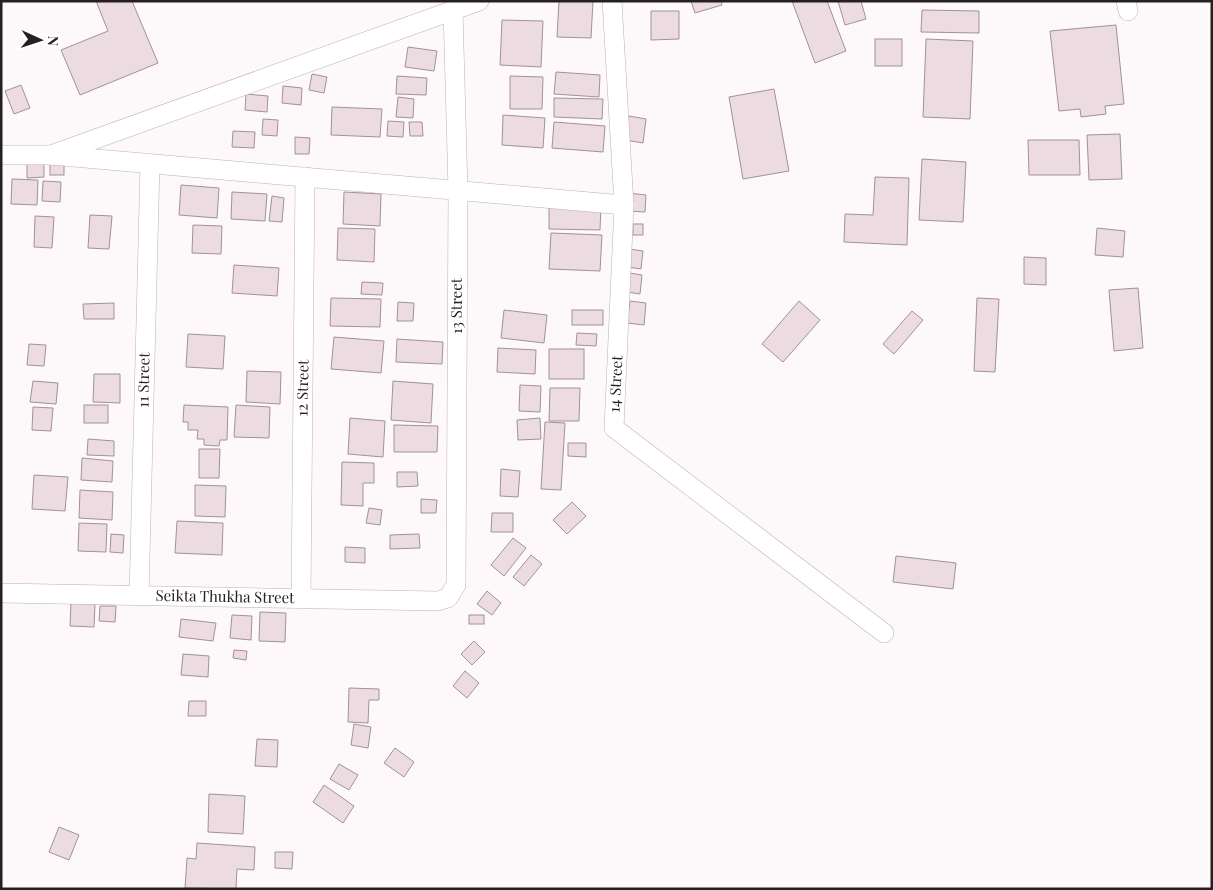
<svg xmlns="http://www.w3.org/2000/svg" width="1213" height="890" font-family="'Playfair Display',serif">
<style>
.building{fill:#ecdbe1;stroke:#a19297}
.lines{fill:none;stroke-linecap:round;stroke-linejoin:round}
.street-casing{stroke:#bfafb4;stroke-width:20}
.street{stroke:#fff;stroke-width:19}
.labels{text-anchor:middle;stroke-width:4;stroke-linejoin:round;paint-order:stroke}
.street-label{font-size:15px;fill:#262022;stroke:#fff}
</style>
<rect width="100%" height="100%" fill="#fdf9fa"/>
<g class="building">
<polygon points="96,1 132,1 158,63 80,95 61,50 108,31"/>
<polygon points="559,1 593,1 591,38 557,37"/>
<polygon points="691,1 721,1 722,5 695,13"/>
<polygon points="792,1 827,1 846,51 815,63"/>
<polygon points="838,1 861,1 866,19 845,25"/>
<polygon points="922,10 979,11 979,33 921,32"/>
<polygon points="651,11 679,11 679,39 651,40"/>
<polygon points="502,20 543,21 541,67 500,65"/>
<polygon points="1116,25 1124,104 1105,106 1106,114 1081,117 1080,109 1059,111 1050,31"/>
<rect x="875" y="39" width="27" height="27"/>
<polygon points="926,39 973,41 970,119 923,117"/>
<polygon points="408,47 437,51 434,71 405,67"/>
<polygon points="556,72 600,75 599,97 554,94"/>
<polygon points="312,74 327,77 324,93 309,90"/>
<polygon points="397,76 427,78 426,95 396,94"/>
<polygon points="510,76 543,77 542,109 510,109"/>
<polygon points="21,85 30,108 14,114 5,91"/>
<polygon points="283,86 302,88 301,105 282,103"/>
<polygon points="774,89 789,171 743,179 729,97"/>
<polygon points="246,94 268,96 267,112 245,110"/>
<polygon points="398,97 414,99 413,118 396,117"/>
<polygon points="554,98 603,99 602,119 554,117"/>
<polygon points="332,107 382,109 380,137 331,135"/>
<polygon points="503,115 545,118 543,148 502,145"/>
<polygon points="629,116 646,119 643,143 625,140"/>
<polygon points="263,119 278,120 277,136 262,135"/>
<polygon points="388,121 404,122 403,137 387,136"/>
<polygon points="409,122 422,122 423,136 410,136"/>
<polygon points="554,122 605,126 603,152 552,148"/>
<polygon points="233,131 255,132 254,148 232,147"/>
<polygon points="1120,134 1122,179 1089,180 1087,135"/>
<polygon points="295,137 310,138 309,154 295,154"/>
<polygon points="1028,140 1079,140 1080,175 1029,175"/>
<polygon points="922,159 966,162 963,222 919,220"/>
<polygon points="44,161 44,177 27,178 27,162"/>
<rect x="50" y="163" width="14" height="12"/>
<polygon points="875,177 909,178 907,245 844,242 845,214 873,215"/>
<polygon points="12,179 38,180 37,205 11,204"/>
<polygon points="43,181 61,182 60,202 42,201"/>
<polygon points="181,185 219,188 217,218 179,215"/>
<polygon points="232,192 267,194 265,221 231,219"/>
<polygon points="344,192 381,194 380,226 343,224"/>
<polygon points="628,193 646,195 645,212 627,211"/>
<polygon points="272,196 284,198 282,222 269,221"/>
<polygon points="549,204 601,205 600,230 549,229"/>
<polygon points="90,215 112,216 109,249 88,248"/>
<polygon points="35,216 54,217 52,248 34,247"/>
<rect x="633" y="224" width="10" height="11"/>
<polygon points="193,225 222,226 221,254 192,253"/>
<polygon points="338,228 375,229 374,262 337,260"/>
<polygon points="1097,228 1125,231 1123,257 1095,255"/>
<polygon points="551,233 602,235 600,271 549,269"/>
<polygon points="629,249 643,251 641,269 627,267"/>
<polygon points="1024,257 1046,258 1046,285 1024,284"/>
<polygon points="234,265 279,268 277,296 232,293"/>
<polygon points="629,273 642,275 640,294 627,292"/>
<polygon points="362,282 383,283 382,295 361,294"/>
<polygon points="1138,288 1143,348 1114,351 1109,290"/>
<polygon points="331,298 381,299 380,327 330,326"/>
<polygon points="977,298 999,299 995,372 974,371"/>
<polygon points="630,301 646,303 644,325 627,323"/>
<polygon points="799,301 820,320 783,362 762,344"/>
<polygon points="398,302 414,303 413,321 397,321"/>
<polygon points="114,303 114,319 84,319 83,304"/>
<polygon points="504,310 547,315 544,343 501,338"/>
<rect x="572" y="310" width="31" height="15"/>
<polygon points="912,311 923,320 894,354 883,344"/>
<polygon points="577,333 597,334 596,346 576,345"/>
<polygon points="188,334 225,336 223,369 186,367"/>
<polygon points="334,337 384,341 381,373 331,369"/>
<polygon points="397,339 443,342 442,364 396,362"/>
<polygon points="29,344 46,345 44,366 27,365"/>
<polygon points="498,348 536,350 535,374 497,372"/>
<rect x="549" y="349" width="35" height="30"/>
<polygon points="247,371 281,372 280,404 246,402"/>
<polygon points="94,374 120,374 120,403 93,402"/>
<polygon points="33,381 58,383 56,404 30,402"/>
<polygon points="393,381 433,384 431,423 391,420"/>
<polygon points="520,385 541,386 540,412 519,411"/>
<polygon points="550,388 580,388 579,421 549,421"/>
<rect x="84" y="405" width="24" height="18"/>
<polygon points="184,405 228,407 227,440 220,440 219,446 204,445 204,439 197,439 198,430 188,430 188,422 183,422"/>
<polygon points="236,405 270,407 269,438 234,437"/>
<polygon points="33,407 53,408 51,431 32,430"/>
<polygon points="350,418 385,421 383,457 348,454"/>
<polygon points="540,418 541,439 518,440 517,420"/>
<polygon points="545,422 565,423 561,490 541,489"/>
<polygon points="394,425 438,426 437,452 394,452"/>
<polygon points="88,439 114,441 114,456 87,455"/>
<polygon points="568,443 586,443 586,457 568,456"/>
<polygon points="199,449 220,449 219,478 199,478"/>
<polygon points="82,458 113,461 112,482 81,480"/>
<polygon points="342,462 374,463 374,483 363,483 363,506 341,505"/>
<polygon points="501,469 520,471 518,497 500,496"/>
<polygon points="397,472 417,472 418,486 397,487"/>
<polygon points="34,475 68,477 65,511 32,509"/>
<polygon points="195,485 226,486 225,517 195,516"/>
<polygon points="80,490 113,492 112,520 79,518"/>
<polygon points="421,499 437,500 436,513 421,513"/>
<polygon points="572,502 586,516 567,534 553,520"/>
<polygon points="369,508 382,510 380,525 366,523"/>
<polygon points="492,513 513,513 513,532 491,532"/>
<polygon points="177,521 223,523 222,555 175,553"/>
<polygon points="79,523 107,524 106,552 78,551"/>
<polygon points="111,534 124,535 123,553 110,552"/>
<polygon points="419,534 420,548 390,549 390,535"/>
<polygon points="513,538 526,548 504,576 491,565"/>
<polygon points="345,547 365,548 365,563 345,562"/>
<polygon points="531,555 542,564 524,586 513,577"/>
<polygon points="896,556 956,563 953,589 893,582"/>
<polygon points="487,591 501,603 492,615 477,604"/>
<polygon points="71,602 95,604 94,627 70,626"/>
<polygon points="100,606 116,606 115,622 99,621"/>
<polygon points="260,612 286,613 285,642 259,641"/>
<polygon points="232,615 252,616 251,640 230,638"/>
<rect x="469" y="615" width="15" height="9"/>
<polygon points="181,619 216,623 213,641 179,637"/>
<polygon points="474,641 485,652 472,665 461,654"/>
<polygon points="234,650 247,651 246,660 233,658"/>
<polygon points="183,654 209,656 208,677 181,675"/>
<polygon points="465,671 479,683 467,698 453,686"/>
<polygon points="349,688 379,689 379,700 369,700 368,723 348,722"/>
<polygon points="189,701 206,701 206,716 188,716"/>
<polygon points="354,724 371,727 368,748 351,745"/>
<polygon points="257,739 278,740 277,767 255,766"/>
<polygon points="395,748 414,762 404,777 384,763"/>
<polygon points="339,764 358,775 349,790 330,779"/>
<polygon points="324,785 354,806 343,823 313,802"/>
<polygon points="209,794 245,796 243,834 208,832"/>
<polygon points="59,827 79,835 69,860 49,852"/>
<polygon points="197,843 255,847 254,870 237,869 236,889 185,888 187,858 196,859"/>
<polygon points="275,852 293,852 292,869 275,868"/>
</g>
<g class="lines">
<g class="street-casing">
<g id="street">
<polyline points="612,1 624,205 614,428 884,633"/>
<polyline points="1126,1 1128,11"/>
<polyline points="1,155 51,155 479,1"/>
<polyline points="51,155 624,205"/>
<polyline points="1,593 438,601 448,598 456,585 458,190 453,10"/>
<polyline points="139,596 150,164"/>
<polyline points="301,598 305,177"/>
</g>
</g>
<use href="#street" class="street"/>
</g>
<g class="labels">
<g class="street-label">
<text transform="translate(457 306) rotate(-90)" y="5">13 Street</text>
<text transform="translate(144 380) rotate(-89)" y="5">11 Street</text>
<text transform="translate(616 384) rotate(-87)" y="5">14 Street</text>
<text transform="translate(303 388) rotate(-89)" y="5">12 Street</text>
<text transform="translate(225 597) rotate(1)" y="5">Seikta Thukha Street</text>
</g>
</g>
<rect width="1213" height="890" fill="none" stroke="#262022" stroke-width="5"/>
<g transform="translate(40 40) rotate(93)" stroke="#ffffff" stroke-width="4" paint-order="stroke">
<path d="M0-4L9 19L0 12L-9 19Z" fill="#262022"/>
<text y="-8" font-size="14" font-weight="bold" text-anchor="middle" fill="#262022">N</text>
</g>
</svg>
